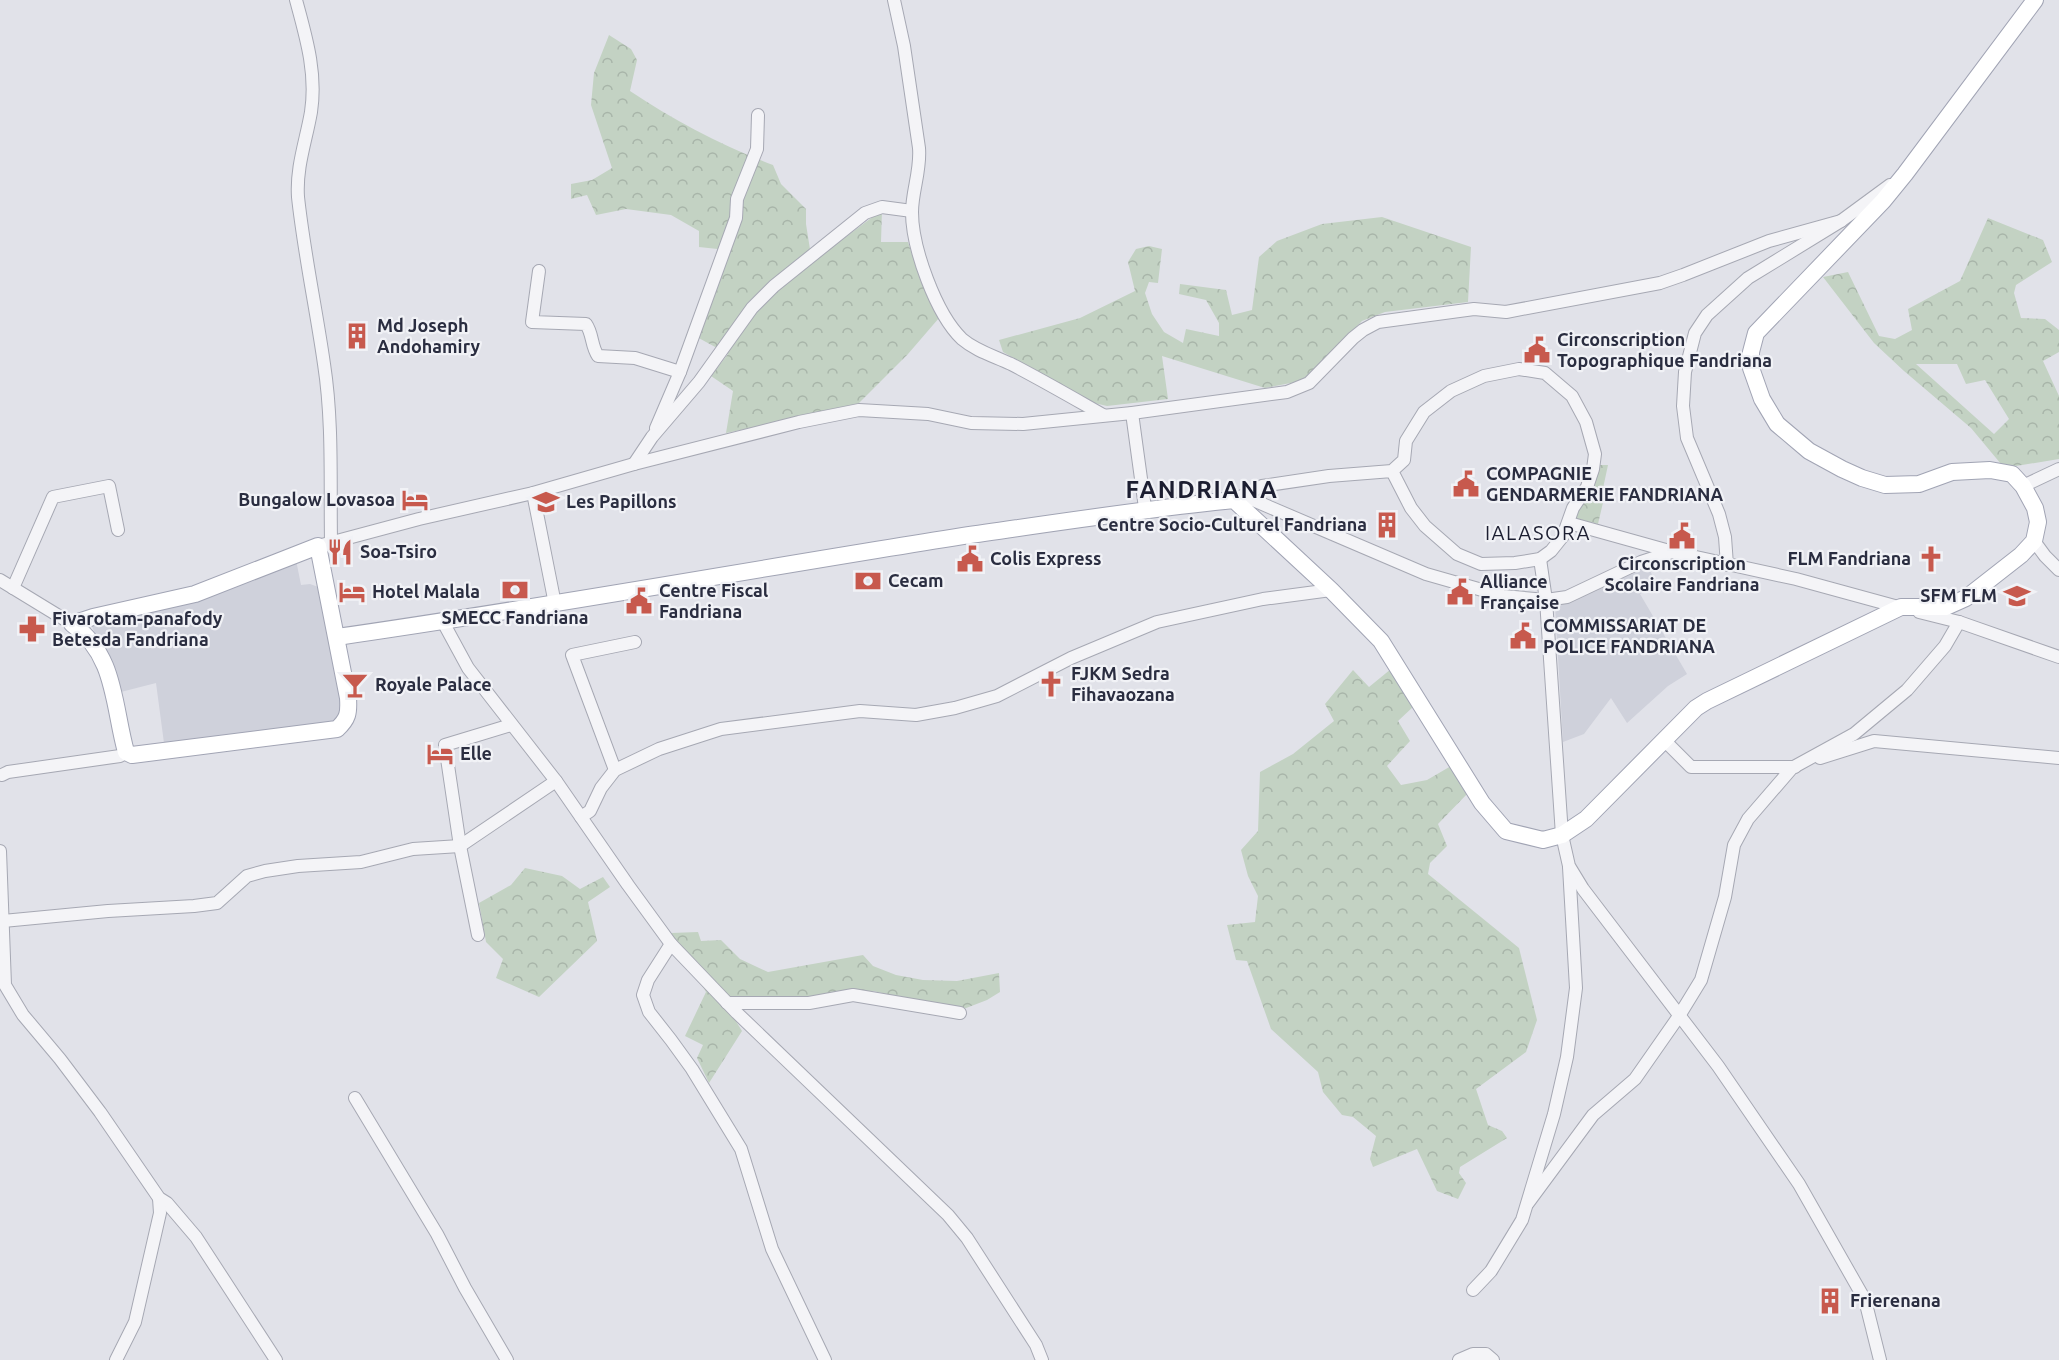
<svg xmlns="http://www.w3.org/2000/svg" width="2059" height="1360" font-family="Ubuntu,sans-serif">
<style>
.built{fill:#cfd1db}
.forest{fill:url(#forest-crowns);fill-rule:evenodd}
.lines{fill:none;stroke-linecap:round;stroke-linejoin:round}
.minor-casing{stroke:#a6a8b3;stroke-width:14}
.major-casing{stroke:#a1a4b4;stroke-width:18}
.minor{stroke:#f4f4f7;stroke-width:12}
.major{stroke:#fff;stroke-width:16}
.labels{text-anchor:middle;stroke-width:4.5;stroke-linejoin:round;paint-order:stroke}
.poi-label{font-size:18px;font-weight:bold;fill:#2a2d40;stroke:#f1f2f6;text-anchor:start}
.neighbourhood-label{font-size:20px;letter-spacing:1.5px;fill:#1c1e31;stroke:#f1f2f6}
.district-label{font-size:24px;font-weight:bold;letter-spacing:1.5px;fill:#1c1e31;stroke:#f1f2f6}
</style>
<defs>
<pattern id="forest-crowns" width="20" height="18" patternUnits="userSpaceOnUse" patternTransform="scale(1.5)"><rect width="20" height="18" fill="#c3d2c3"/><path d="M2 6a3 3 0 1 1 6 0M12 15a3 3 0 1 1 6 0" fill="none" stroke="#a8b5a9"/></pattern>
</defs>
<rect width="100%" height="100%" fill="#e1e2e9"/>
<g class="built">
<polygon points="296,560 301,585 310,584 321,588 347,704 339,719 331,724 164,743 156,683 117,693 89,618"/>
<polygon points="1648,567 1657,584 1640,594 1687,674 1668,686 1627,723 1611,698 1584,734 1563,742 1555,606"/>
</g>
<g class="forest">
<path d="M609,35L631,49L637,60L630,91C673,120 724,147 773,165L781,184L806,209V224L812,262L882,210L881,242H908L921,282L939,318L908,354L855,407L726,433L733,391L711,376L728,354L695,336L727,250L699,247V231L671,215L626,209L596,215L587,195L571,199V184L592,180L612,168L591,105L594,73Z"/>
<polygon points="1382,217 1471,247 1468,302 1385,312 1362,321 1314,372 1301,381 1265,388 1162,356 1168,399 1107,406 1090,402 1003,352 999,340 1080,318 1135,291 1128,262 1136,249 1149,246 1162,249 1158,283 1149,282 1145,293 1152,314 1164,332 1183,343 1186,329 1219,336 1219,323 1206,300 1179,294 1180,284 1226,290 1232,315 1252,310 1259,257 1277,241 1322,224"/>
<path d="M1988,218L2043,240L2052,262L2016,285L2014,293L2021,318L2045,319L2059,330V352L2043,361L2059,396V459L2016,466L2001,464L1971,428L1904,371L1874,343L1823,277L1848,272L1879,336L1895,339L1912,330L1908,309L1960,281ZM1916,364H1957L1966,384L1985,380L2009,419L1994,434Z"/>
<polygon points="1597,465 1608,465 1602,493 1605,494 1598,524 1575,518"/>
<polygon points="1391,669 1414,706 1398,721 1410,741 1387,766 1401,785 1427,780 1451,766 1468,793 1438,824 1447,846 1430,863 1428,874 1519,948 1537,1020 1526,1052 1476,1089 1488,1125 1502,1131 1507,1138 1460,1167 1459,1173 1466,1183 1458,1199 1437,1191 1417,1149 1373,1167 1370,1159 1376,1136 1353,1117 1342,1115 1323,1092 1318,1072 1271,1029 1247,961 1236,960 1227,925 1255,922 1258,896 1248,876 1241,850 1258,831 1260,772 1293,754 1334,721 1325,704 1353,670 1369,687"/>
<polygon points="525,868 562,876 580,889 603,877 610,887 588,902 597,941 539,997 496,978 503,959 486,942 479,903 511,885"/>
<polygon points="698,932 701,941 721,940 740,959 768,972 863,955 873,966 896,975 923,980 957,981 999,973 1000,992 987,1000 961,1010 873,991 823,1002 726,1005 742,1031 709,1083 697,1058 703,1045 685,1036 706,992 671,933"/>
</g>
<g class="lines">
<g class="minor-casing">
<g id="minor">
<path d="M296,0C306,37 317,73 311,112C306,141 296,167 298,197C304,253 316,308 324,364C333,422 330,482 331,541"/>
<path d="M894,0L904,46L919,148C921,170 912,191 912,212C912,248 936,314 962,339C976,351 994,356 1011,364C1042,380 1073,398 1103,415"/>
<path d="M539,271L532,322L586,324C593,334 591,346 598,356L635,358L680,372"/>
<polyline points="1132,413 1145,508"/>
<polyline points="656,428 680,372 736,218 737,199 757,149 758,115"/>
<polyline points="634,464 652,437 699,382 752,308 774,286 865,213 882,207 912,211"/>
<polyline points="2023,486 2059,469"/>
<polyline points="533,493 555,604"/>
<polyline points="1234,500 1262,486 1329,476 1392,471 1404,460 1406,441 1424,412 1451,391 1484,376 1519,369 1545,373 1572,396 1586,422 1595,454 1593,469 1587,487 1573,508 1563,536 1551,551 1540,559 1515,563 1481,564 1457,554 1425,526 1411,508 1392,471"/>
<polyline points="1238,500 1253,500 1426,574 1503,596 1546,600 1567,597 1641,562 1672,552"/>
<polyline points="1569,523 1673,552 1796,579 1902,608"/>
<polyline points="2034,541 2045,556 2059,570"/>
<polyline points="318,546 419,519 533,493 634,464 799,422 859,410 928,414 971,423 1023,424 1132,413 1287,392 1309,383 1353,338 1363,330 1378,322 1474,309 1506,312 1660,283 1683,275 1769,241 1841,221"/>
<polyline points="1540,559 1546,600 1562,835 1569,866 1583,889 1718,1066 1799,1184 1865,1300 1880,1360"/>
<polyline points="1727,565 1725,537 1719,514 1687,438 1683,406 1685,372 1695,333 1707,315 1748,278 1841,221 1890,185"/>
<polyline points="0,580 72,624"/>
<polyline points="13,588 53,497 109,486 118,530"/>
<polyline points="1919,612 1959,622 2059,657"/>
<polyline points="443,622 468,668 556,781 628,885 671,944 737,1013 948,1215 967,1238 1036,1345 1042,1360"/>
<polyline points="1664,740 1691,767 1795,767"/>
<polyline points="1820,758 1874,741 2059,758"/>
<polyline points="615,770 572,655 635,642"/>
<polyline points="2,775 8,772 120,756 126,752"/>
<polyline points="581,817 590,811 601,788 615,770 659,749 721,729 860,711 916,715 955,708 997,696 1071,658 1157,622 1263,599 1331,590"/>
<polyline points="0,851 5,985 23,1015 60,1059 100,1112 159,1198 167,1203 196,1237 276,1360"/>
<polyline points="3,921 108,911 194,906 217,903 247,876 265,871 298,866 361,862 413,849 460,846 556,781"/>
<polyline points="478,935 460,846 445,745 511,725"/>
<polyline points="671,944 648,980 643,995 649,1012 671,1040 692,1069 741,1149 772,1249 825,1360"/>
<polyline points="727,1003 809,1003 853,995 960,1013"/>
<polyline points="355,1098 437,1234 465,1288 507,1360"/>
<polyline points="1528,1203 1593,1115 1635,1079 1679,1016 1701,980 1725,897 1734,845 1748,819 1792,768 1854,734 1907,690 1945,646 1959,622"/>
<polyline points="1473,1290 1491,1271 1522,1220 1554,1114 1567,1057 1576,988 1569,867"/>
<polyline points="116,1360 135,1322 160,1213 159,1198"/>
<polyline points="1459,1360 1473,1354 1486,1354 1493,1360"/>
</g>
</g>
<g class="major-casing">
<g id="major">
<path d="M318,546L348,698C349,713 348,719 337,729L132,755L126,752C113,705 116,655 72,624L93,617L195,594Z"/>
<path d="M337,637C547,607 754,569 963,536C1054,523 1143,509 1234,500L1331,590L1381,641L1482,803L1506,831L1543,840L1562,835L1586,819L1696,708L1707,701L1901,607H1946L1966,598L2021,555L2034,541L2038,522L2035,508L2023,486L2012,474L1990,470L1952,472L1919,484L1885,485L1862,478L1842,469L1809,451L1777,424L1762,399L1751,368V352L1756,333L1883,201L1905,174L2035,0"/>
</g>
</g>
<use href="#minor" class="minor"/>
<use href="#major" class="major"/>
</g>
<defs>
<g id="building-bare" transform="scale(2.07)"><path d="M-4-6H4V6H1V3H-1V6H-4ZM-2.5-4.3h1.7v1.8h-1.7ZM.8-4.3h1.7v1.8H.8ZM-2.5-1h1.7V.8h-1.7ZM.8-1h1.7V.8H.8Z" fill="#c7594d" stroke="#f1f2f6" stroke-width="2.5" paint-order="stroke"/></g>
<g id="civic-bare" transform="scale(2.07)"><path d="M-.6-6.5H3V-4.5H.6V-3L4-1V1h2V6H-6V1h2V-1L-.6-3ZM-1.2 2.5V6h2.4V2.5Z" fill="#c7594d" stroke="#f1f2f6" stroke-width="2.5" paint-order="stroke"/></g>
<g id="hotel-bare" transform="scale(2.07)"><path d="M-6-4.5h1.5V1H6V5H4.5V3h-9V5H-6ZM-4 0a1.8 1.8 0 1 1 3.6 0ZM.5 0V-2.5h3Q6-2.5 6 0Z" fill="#c7594d" stroke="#f1f2f6" stroke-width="2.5" paint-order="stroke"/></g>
<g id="school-bare" transform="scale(2.07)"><path d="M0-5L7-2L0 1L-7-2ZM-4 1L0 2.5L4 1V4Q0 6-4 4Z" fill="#c7594d" stroke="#f1f2f6" stroke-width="2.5" paint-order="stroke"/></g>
<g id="restaurant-bare" transform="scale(2.07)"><path d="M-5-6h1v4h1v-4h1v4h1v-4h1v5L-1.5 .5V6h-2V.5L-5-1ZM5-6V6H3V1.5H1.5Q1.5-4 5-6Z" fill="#c7594d" stroke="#f1f2f6" stroke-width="2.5" paint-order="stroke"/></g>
<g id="church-bare" transform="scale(2.07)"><path d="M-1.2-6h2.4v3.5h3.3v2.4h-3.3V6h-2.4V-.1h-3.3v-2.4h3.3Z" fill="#c7594d" stroke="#f1f2f6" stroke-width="2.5" paint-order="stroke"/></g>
<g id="bank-bare" transform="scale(2.07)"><path d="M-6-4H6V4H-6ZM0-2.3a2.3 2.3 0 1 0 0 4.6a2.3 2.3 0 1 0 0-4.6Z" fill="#c7594d" stroke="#f1f2f6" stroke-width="2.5" paint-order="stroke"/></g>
<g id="pharmacy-bare" transform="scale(2.07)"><path d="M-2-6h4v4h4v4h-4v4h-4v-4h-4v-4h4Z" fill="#c7594d" stroke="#f1f2f6" stroke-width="2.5" paint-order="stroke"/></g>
<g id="bar-bare" transform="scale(2.07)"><path d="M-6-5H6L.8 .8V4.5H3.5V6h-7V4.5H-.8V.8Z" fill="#c7594d" stroke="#f1f2f6" stroke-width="2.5" paint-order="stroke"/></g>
</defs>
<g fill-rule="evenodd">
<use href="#building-bare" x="357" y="336"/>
<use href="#civic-bare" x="1537" y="350"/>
<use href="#civic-bare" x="1466" y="484"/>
<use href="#hotel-bare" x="415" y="500"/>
<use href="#school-bare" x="546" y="502"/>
<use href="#building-bare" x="1387" y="525"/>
<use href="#civic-bare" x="1682" y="536"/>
<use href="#restaurant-bare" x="340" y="552"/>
<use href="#civic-bare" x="970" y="559"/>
<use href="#church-bare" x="1931" y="559"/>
<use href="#bank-bare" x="868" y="581"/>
<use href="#bank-bare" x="515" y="590"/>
<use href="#hotel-bare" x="352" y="592"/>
<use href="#civic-bare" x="1460" y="592"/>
<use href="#school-bare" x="2017" y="596"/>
<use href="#civic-bare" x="639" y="601"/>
<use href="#pharmacy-bare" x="32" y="629"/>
<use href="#civic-bare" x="1523" y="636"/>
<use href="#church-bare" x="1051" y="684"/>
<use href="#bar-bare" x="355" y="685"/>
<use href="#hotel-bare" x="440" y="754"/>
<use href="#building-bare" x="1830" y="1301"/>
</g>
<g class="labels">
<g class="poi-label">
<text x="377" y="332">Md Joseph<tspan x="377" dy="21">Andohamiry</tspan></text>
<text x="1557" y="346">Circonscription<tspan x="1557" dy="21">Topographique Fandriana</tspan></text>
<text x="1486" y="480">COMPAGNIE<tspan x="1486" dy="21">GENDARMERIE FANDRIANA</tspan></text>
<text x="395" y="506" text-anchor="end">Bungalow Lovasoa</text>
<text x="566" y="508">Les Papillons</text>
<text x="1367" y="531" text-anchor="end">Centre Socio-Culturel Fandriana</text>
<text x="360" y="558">Soa-Tsiro</text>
<text x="990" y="565">Colis Express</text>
<text x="1911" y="565" text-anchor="end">FLM Fandriana</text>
<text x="1682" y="570" text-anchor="middle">Circonscription<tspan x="1682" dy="21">Scolaire Fandriana</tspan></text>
<text x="888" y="587">Cecam</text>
<text x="1480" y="588">Alliance<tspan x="1480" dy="21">Française</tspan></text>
<text x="659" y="597">Centre Fiscal<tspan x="659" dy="21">Fandriana</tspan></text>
<text x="372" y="598">Hotel Malala</text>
<text x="1997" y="602" text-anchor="end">SFM FLM</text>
<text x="515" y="624" text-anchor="middle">SMECC Fandriana</text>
<text x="52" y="625">Fivarotam-panafody<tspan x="52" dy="21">Betesda Fandriana</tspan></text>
<text x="1543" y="632">COMMISSARIAT DE<tspan x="1543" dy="21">POLICE FANDRIANA</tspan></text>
<text x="1071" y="680">FJKM Sedra<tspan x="1071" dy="21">Fihavaozana</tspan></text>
<text x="375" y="691">Royale Palace</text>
<text x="460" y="760">Elle</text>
<text x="1850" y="1307">Frierenana</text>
</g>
<g class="neighbourhood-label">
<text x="1538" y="540">IALASORA</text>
</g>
<g class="district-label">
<text x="1202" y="498">FANDRIANA</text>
</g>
</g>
</svg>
